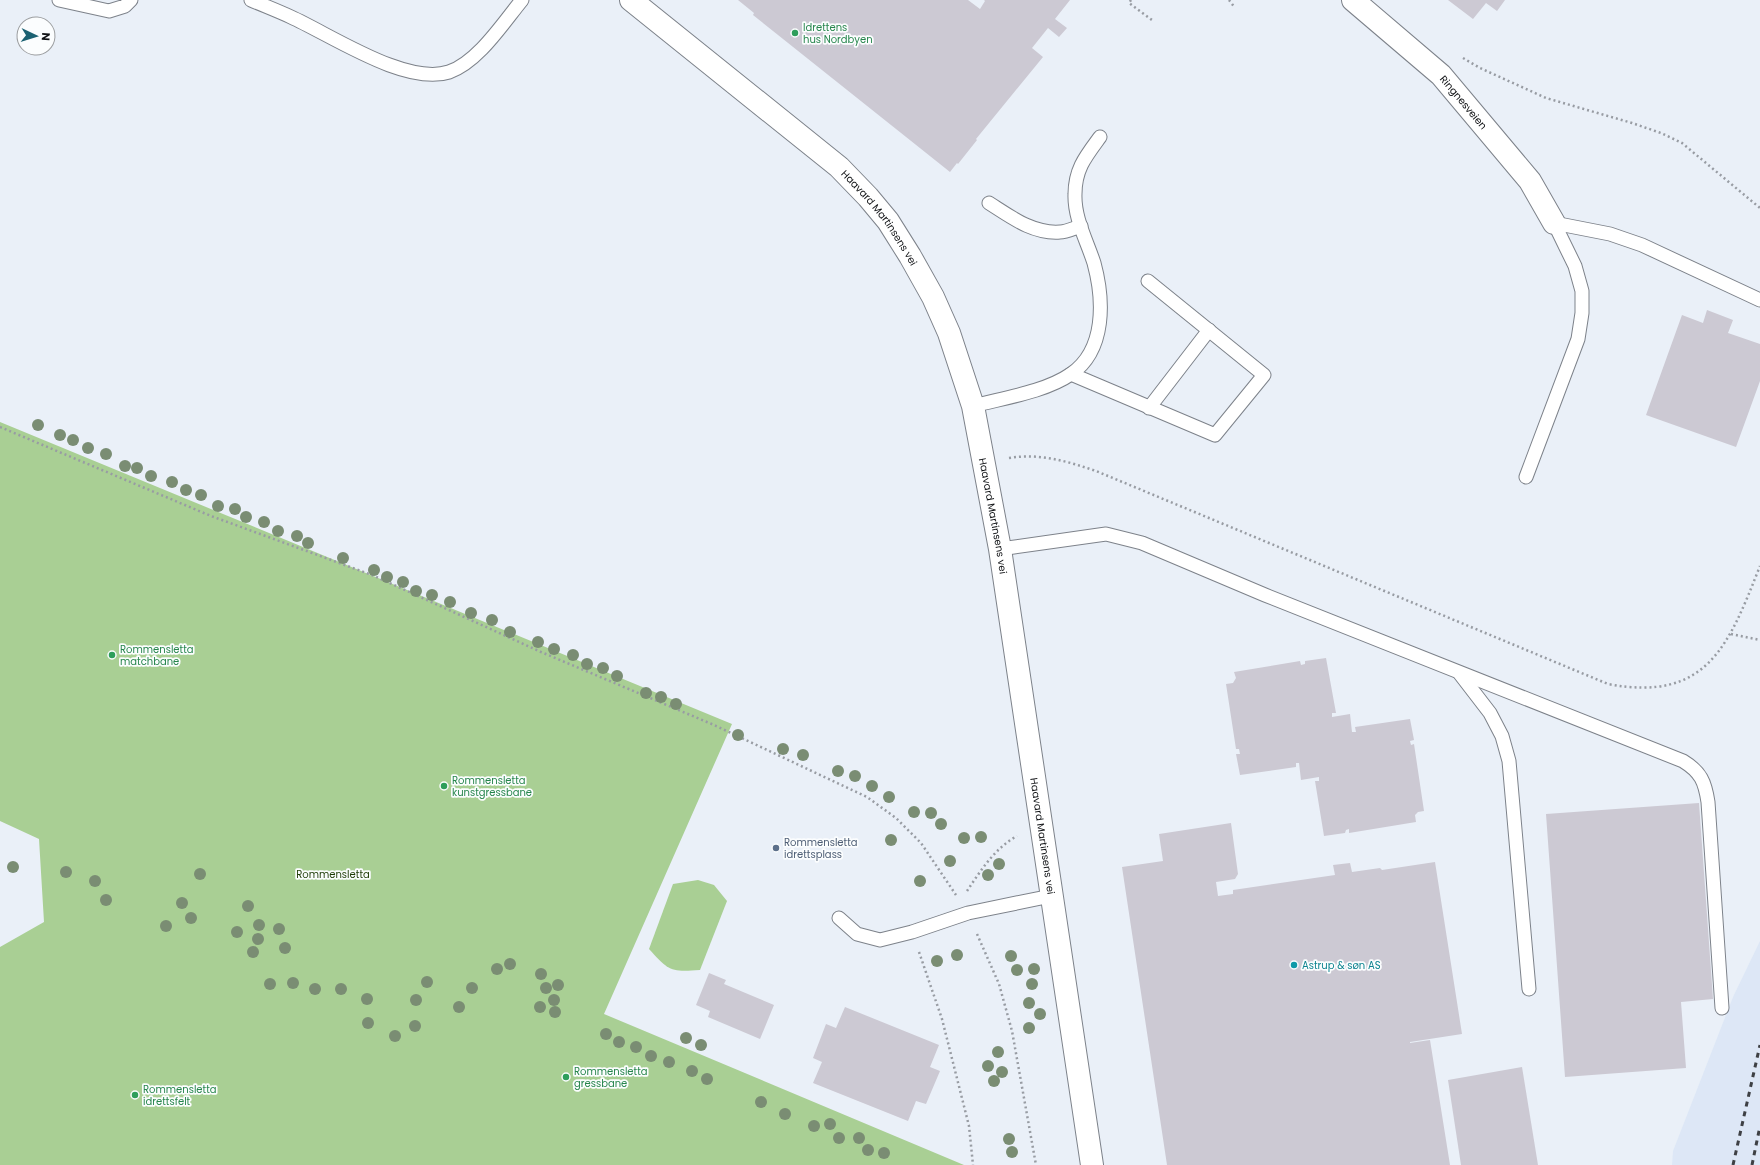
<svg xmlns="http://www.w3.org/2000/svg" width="1760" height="1165" font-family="Poppins,sans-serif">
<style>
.built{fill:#dde7f6}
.green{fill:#a9cf94}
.building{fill:#ccc9d3}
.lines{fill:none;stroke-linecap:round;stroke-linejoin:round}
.service-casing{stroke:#7d828a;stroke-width:15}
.minor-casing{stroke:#7d828a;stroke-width:24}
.tertiary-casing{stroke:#7d828a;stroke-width:24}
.path{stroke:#989ca3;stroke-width:2.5;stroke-dasharray:2 3;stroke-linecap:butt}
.service{stroke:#fff;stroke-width:13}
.minor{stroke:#fff;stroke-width:22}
.tertiary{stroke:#fff;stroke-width:22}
.rail{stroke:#3e4044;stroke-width:3;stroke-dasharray:5 5;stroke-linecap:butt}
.tree{fill:#7a8d73}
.leisure-dot{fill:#2e9e5b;stroke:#fbfdfe;stroke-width:1.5}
.service-dot{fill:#5c6f8a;stroke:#fbfdfe;stroke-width:1.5}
.culture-dot{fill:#0f9aa8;stroke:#fbfdfe;stroke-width:1.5}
.labels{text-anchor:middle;stroke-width:3.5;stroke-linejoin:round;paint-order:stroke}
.leisure-label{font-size:10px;fill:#27864d;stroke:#fbfdfe;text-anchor:start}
.street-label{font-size:10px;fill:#0e1013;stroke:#fbfdfe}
.service-label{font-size:10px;fill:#4e5e75;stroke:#fbfdfe;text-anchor:start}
.park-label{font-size:10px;fill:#1e3c06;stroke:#fbfdfe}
.culture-label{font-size:10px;fill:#0d838f;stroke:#fbfdfe;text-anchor:start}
</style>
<rect width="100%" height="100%" fill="#eaf0f8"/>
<polygon class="built" points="1760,941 1760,1165 1672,1165 1673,1151 1733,997"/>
<g class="green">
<polygon points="0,422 732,724 604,1014 964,1165 0,1165 0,947 44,922 39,839 0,821"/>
<path d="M698,880L714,885L727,901L700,970C670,972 669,971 649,949L673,884Z"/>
</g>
<g class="building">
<polygon points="738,0 968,0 980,9 985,1 984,0 1070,0 1055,19 1067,28 1059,37 1048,28 1032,48 1043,57 976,139 977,140 958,164 957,163 950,172 753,15 754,13"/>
<polygon points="1448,0 1505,0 1497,11 1486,3 1473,19"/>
<polygon points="1707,310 1733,320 1728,333 1760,344 1760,381 1736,447 1646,415 1682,315 1703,323"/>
<polygon points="1326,658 1336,713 1332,713 1332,717 1350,714 1352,732 1356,732 1355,727 1410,719 1414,740 1410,741 1411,745 1414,744 1424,811 1418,812 1415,815 1416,822 1349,833 1349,829 1346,830 1345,833 1324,836 1315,781 1319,781 1319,777 1301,780 1299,763 1296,763 1296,767 1240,775 1236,754 1240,754 1239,749 1236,749 1226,684 1233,683 1236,678 1234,672 1300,661 1301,665 1305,664 1305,661"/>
<polygon points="1699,803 1713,999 1681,1002 1686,1068 1565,1077 1546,814"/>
<polygon points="1231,823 1238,874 1235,879 1216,882 1218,896 1233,894 1233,890 1335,875 1333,865 1350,863 1352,872 1380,868 1382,870 1435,862 1462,1034 1410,1042 1410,1043 1430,1040 1450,1165 1167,1165 1122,867 1163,861 1159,834"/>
<polygon points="709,973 726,980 724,984 774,1005 760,1039 708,1017 710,1011 696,1005"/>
<polygon points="845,1007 939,1045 930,1067 940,1071 926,1104 916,1101 908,1121 813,1083 822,1062 813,1058 826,1024 836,1028"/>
<polygon points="1522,1067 1538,1165 1461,1165 1448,1080"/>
</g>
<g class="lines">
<g class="service-casing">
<g id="service">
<polyline points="59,0 109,11 125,6 131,0"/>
<path d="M251,0C265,6 278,11 291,17C331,35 406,86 449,72C478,62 503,23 522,0"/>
<path d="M989,203C1011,217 1033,234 1060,232C1067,232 1074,228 1081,226"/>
<polyline points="1554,223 1610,234 1642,245 1760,300"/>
<polyline points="1071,374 1215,435 1264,375 1148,281"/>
<path d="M973,406C1003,398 1045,392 1071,374C1106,350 1104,300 1094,263C1087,241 1074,218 1075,194C1075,169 1086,156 1100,137"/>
<polyline points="1149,408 1209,330"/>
<polyline points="1526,477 1578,339 1582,313 1582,291 1575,266 1554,223"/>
<path d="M1000,549L1106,534L1142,543L1265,595L1683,761C1701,772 1705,782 1708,802L1722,1008"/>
<polyline points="1460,674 1490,713 1502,736 1509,761 1529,989"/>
<polyline points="839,918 857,934 880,940 912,932 968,913 1051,896"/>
</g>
</g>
<g class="minor-casing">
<g id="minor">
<path id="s1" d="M1353,0L1441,75L1530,181L1554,223"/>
</g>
</g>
<g class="tertiary-casing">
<g id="tertiary">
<path id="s2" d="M631,0L839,167L868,197L888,221L910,256L933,297L949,333L973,406L1000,549L1092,1165"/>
</g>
</g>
<g class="path">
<polyline points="1131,0 1129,3 1152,20"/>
<polyline points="1229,0 1235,8"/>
<polyline points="1463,58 1480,68 1546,98 1632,123 1661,133 1682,143 1760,208"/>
<polyline points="0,427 211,516 372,575 541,652 714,725 867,797 896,818 921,843 956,895"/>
<path d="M1009,458C1039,453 1067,461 1096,471L1608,684C1708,703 1729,644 1760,566"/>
<polyline points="1731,634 1760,640"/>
<path d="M967,891C981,870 995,848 1017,836"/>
<polyline points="977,934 999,984 1012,1031 1036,1165"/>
<polyline points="919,952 942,1019 969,1126 973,1165"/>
</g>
<use href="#service" class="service"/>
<use href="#minor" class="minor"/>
<use href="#tertiary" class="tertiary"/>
<g class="rail">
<polyline points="1733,1165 1760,1045"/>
<polyline points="1752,1165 1760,1126"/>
</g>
</g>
<g class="tree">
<circle cx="38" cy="425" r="6"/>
<circle cx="60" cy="435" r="6"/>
<circle cx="73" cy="440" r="6"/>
<circle cx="88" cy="448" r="6"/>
<circle cx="106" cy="454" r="6"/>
<circle cx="125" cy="466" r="6"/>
<circle cx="137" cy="468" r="6"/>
<circle cx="151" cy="476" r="6"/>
<circle cx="172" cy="482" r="6"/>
<circle cx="186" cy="490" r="6"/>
<circle cx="201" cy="495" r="6"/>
<circle cx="218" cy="506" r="6"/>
<circle cx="235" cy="509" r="6"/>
<circle cx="246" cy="517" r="6"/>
<circle cx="264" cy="522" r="6"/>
<circle cx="278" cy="531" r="6"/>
<circle cx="297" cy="536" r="6"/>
<circle cx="308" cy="543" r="6"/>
<circle cx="343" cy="558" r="6"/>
<circle cx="374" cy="570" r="6"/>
<circle cx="387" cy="577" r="6"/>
<circle cx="403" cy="582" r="6"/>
<circle cx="416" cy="591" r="6"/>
<circle cx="432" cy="595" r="6"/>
<circle cx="450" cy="602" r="6"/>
<circle cx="471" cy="613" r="6"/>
<circle cx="492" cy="620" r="6"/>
<circle cx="510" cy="632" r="6"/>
<circle cx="538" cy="642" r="6"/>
<circle cx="554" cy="649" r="6"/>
<circle cx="573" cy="655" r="6"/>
<circle cx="587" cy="664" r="6"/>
<circle cx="603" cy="668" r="6"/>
<circle cx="617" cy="676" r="6"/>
<circle cx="646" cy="693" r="6"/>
<circle cx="661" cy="697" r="6"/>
<circle cx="676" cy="704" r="6"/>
<circle cx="738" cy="735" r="6"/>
<circle cx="783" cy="749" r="6"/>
<circle cx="803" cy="755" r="6"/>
<circle cx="838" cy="771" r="6"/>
<circle cx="855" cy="776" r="6"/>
<circle cx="872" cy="786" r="6"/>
<circle cx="889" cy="797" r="6"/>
<circle cx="914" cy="812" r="6"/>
<circle cx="931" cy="813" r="6"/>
<circle cx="941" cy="824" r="6"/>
<circle cx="981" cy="837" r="6"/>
<circle cx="964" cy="838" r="6"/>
<circle cx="891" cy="840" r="6"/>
<circle cx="950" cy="861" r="6"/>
<circle cx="999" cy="864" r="6"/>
<circle cx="13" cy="867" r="6"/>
<circle cx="66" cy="872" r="6"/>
<circle cx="200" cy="874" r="6"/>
<circle cx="988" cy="875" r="6"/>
<circle cx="95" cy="881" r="6"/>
<circle cx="920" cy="881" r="6"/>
<circle cx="106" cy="900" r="6"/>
<circle cx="182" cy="903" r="6"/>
<circle cx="248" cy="906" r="6"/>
<circle cx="191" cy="918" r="6"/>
<circle cx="259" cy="925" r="6"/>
<circle cx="166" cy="926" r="6"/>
<circle cx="279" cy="929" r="6"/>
<circle cx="237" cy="932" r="6"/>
<circle cx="258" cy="939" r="6"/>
<circle cx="285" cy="948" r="6"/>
<circle cx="253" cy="952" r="6"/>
<circle cx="957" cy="955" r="6"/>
<circle cx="1011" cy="956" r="6"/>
<circle cx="937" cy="961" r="6"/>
<circle cx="510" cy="964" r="6"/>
<circle cx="497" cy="969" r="6"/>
<circle cx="1034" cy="969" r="6"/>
<circle cx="1017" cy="970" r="6"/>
<circle cx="541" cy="974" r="6"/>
<circle cx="427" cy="982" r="6"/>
<circle cx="293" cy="983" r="6"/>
<circle cx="270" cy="984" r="6"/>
<circle cx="1032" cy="984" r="6"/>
<circle cx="558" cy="985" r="6"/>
<circle cx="472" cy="988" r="6"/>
<circle cx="546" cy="988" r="6"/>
<circle cx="315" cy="989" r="6"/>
<circle cx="341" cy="989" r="6"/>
<circle cx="367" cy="999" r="6"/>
<circle cx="416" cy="1000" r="6"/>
<circle cx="554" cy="1000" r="6"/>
<circle cx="1029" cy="1003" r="6"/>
<circle cx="459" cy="1007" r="6"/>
<circle cx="540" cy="1007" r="6"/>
<circle cx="555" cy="1012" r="6"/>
<circle cx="1040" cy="1014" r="6"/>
<circle cx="368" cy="1023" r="6"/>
<circle cx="415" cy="1026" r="6"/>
<circle cx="1029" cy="1028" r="6"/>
<circle cx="606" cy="1034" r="6"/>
<circle cx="395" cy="1036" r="6"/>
<circle cx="686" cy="1038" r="6"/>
<circle cx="619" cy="1042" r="6"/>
<circle cx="701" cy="1045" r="6"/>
<circle cx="636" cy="1047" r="6"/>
<circle cx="998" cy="1052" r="6"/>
<circle cx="651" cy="1056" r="6"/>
<circle cx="669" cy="1062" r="6"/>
<circle cx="988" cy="1066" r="6"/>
<circle cx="692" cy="1071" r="6"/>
<circle cx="1002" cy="1072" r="6"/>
<circle cx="707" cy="1079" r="6"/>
<circle cx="994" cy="1081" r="6"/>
<circle cx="761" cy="1102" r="6"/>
<circle cx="785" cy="1114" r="6"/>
<circle cx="830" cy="1124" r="6"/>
<circle cx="814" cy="1126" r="6"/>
<circle cx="839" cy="1138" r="6"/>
<circle cx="859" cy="1138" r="6"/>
<circle cx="1009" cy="1139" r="6"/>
<circle cx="868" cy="1150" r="6"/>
<circle cx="1012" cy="1152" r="6"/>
<circle cx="884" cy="1153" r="6"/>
</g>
<g class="leisure-dot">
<circle cx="795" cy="33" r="4"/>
<circle cx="112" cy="655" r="4"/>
<circle cx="444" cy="786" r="4"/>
<circle cx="566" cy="1077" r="4"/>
<circle cx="135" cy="1095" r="4"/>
</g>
<circle class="service-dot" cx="776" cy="848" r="4"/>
<circle class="culture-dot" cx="1294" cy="965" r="4"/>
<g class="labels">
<g class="leisure-label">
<text x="803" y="31">Idrettens<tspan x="803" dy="12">hus Nordbyen</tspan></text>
<text x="120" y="653">Rommensletta<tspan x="120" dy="12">matchbane</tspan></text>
<text x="452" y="784">Rommensletta<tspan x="452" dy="12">kunstgressbane</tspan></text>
<text x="574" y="1075">Rommensletta<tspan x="574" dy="12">gressbane</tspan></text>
<text x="143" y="1093">Rommensletta<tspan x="143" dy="12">idrettsfelt</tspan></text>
</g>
<g class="street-label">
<text dy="4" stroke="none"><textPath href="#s1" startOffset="151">Ringnesveien</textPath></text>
<text dy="4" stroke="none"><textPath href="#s2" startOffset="332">Haavard Martinsens vei</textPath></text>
<text dy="4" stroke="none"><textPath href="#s2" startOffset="656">Haavard Martinsens vei</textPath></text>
<text dy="4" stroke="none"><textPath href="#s2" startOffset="980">Haavard Martinsens vei</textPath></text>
</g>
<g class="service-label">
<text x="784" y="846">Rommensletta<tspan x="784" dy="12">idrettsplass</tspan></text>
</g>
<g class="park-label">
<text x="333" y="878">Rommensletta</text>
</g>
<g class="culture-label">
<text x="1302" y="969">Astrup &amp; søn AS</text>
</g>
</g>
<g transform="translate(36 36) rotate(94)"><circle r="19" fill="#fbfdfe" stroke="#9c9ea0"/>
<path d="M0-3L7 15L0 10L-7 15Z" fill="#1b6172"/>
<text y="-6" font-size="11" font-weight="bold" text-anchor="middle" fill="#0e1013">N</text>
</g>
</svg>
